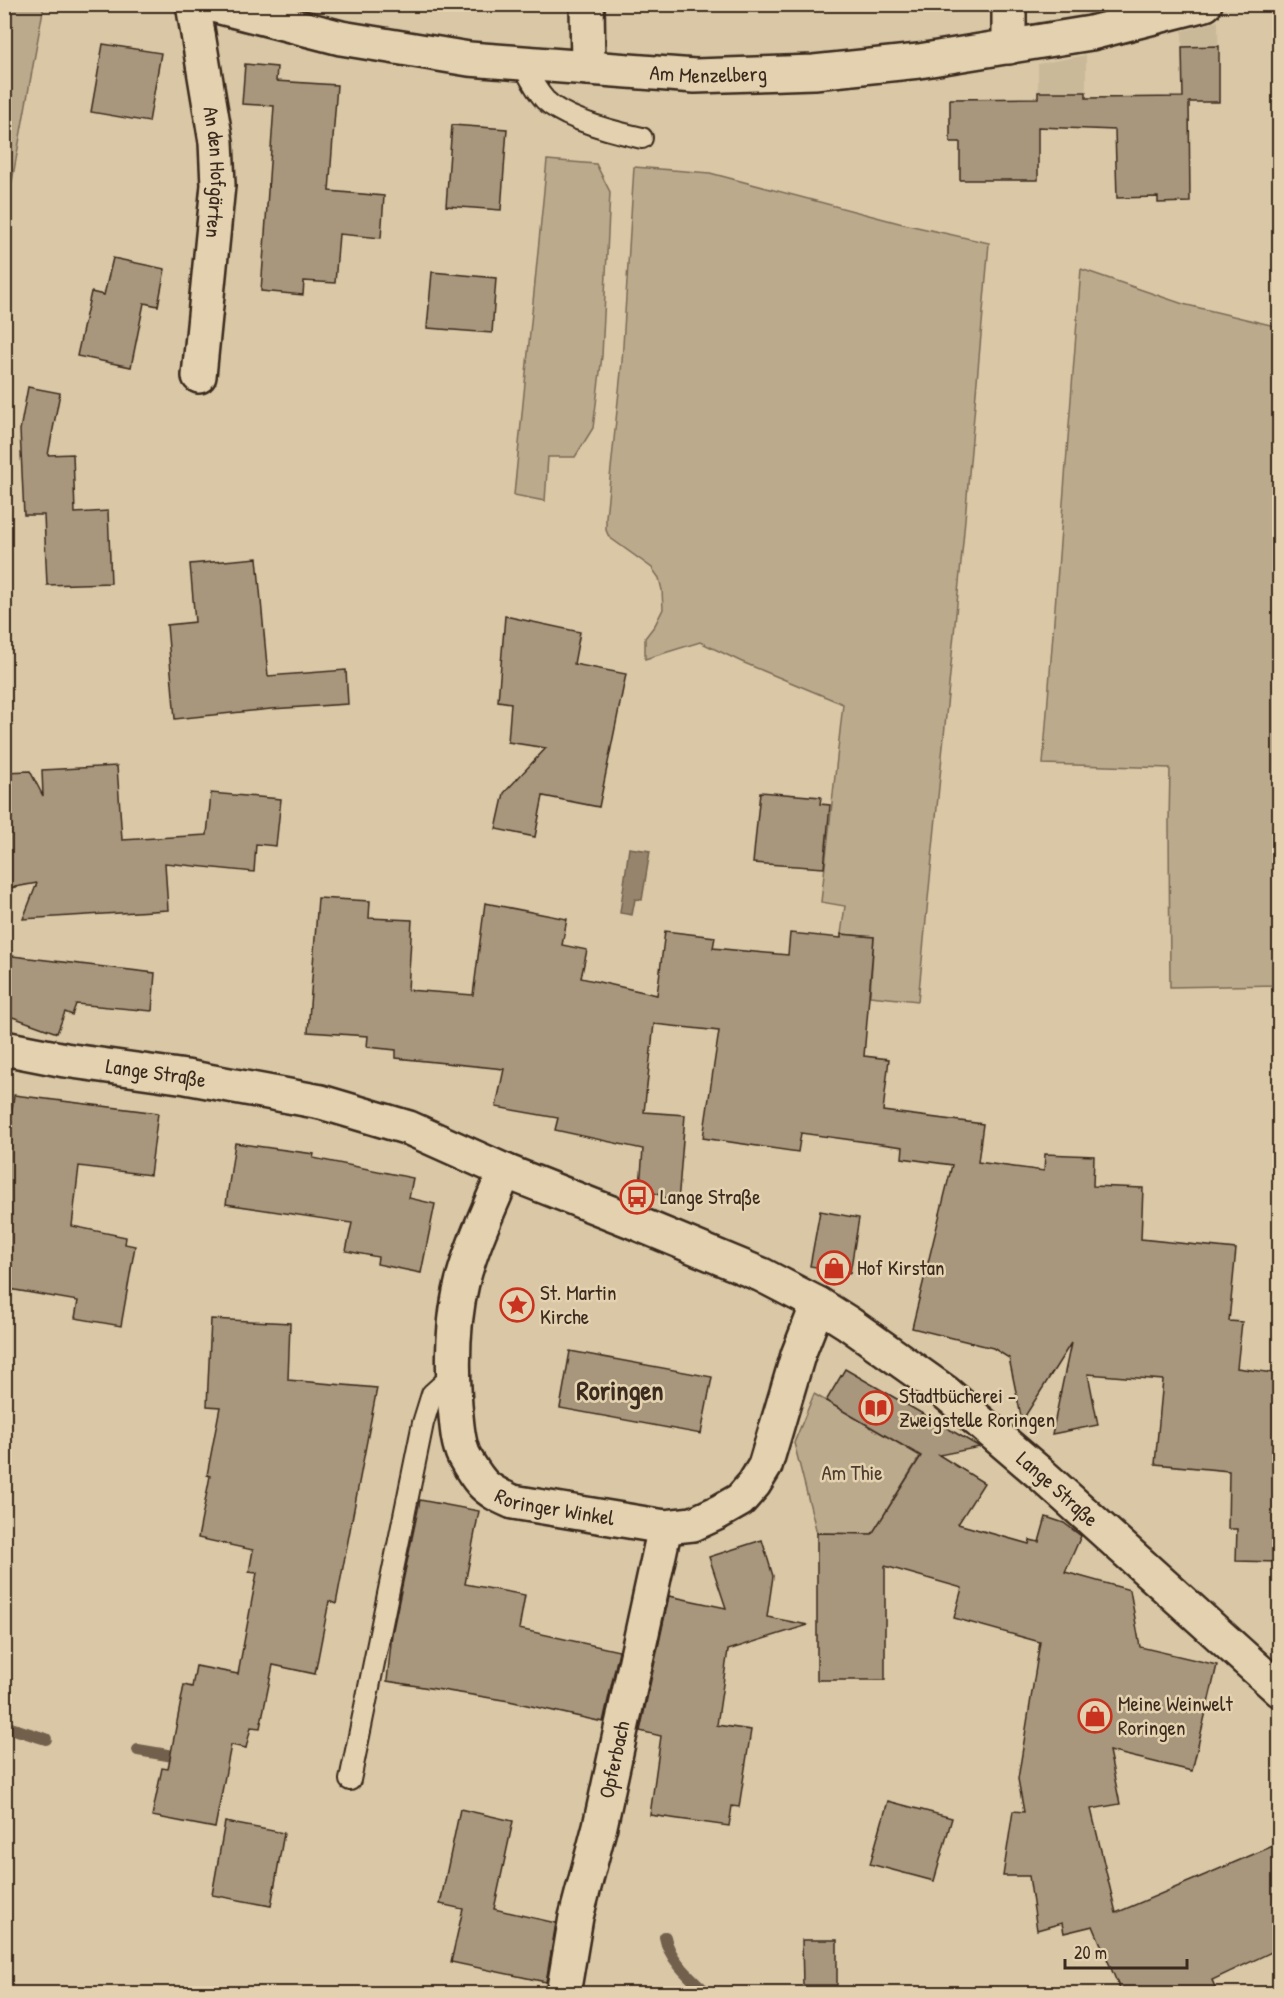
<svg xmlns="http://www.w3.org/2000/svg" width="1284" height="1998" font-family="'Patrick Hand',sans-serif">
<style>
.built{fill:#cab999}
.green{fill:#bcaa8d;stroke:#7c6a56;stroke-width:1.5}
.water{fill:#96846d;stroke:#72604d;stroke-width:1.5}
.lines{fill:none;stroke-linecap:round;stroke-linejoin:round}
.stream{stroke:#72604d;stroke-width:12}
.building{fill:#a8977c;stroke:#3b2a1e;stroke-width:1.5}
.lane-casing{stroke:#3b2a1e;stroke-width:24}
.street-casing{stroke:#3b2a1e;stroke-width:38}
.lane{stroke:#e3d1af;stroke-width:20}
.street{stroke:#e3d1af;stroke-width:33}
.labels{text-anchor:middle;stroke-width:5;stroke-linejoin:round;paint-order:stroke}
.street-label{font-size:21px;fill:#3b2a1e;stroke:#e3d1af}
.poi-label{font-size:21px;fill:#3b2a1e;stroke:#e3d1af;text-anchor:start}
.park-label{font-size:21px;fill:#4e3d2f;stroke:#e3d1af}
.district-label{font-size:27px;font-weight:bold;fill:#3b2a1e;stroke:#e3d1af}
</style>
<rect width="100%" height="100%" fill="#d9c7a6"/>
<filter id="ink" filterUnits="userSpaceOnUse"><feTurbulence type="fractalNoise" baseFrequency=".0167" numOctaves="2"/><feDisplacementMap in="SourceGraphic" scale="12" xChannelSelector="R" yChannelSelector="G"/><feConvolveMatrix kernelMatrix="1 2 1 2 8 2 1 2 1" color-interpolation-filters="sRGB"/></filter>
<g filter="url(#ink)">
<g class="built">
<polygon points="1218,21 1219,83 1183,84 1182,31"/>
<polygon points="1086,55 1086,129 1038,128 1038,64"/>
</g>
<g class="green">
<polygon points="4,5 44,5 5,220 4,220"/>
<polygon points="547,160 596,164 610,192 602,356 593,428 575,457 548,457 545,501 514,495"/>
<polygon points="634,167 710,173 899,223 989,243 963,542 918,1001 870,996 874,937 841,934 845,906 821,902 843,704 742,662 700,642 645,659 645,638 655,625 663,609 662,590 659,578 652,568 609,537 606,530 606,517 622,362"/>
<polygon points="1081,269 1183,304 1279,327 1279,985 1170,987 1169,823 1170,768 1043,764"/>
<polygon points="814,1394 920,1456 872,1534 817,1533 794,1443"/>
</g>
<polygon class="water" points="629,848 650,851 642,900 635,899 632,915 620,913"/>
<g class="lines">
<g class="stream">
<polyline points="4,1726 46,1739"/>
<polyline points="138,1750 185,1758"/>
<path d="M665,1937C669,1960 692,1979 708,1994"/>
</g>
</g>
<g class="building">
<polygon points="103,44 161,53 149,122 91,112"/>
<polygon points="1219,46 1219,102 1189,102 1190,202 1158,203 1158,197 1117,198 1115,130 1038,127 1038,180 960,180 960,142 950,142 950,99 1038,98 1038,92 1086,92 1086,98 1183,97 1182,47"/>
<polygon points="245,64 277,67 276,81 337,85 329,191 384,196 381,238 339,234 335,283 304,281 303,295 261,291 274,106 242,104"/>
<polygon points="452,125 507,129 501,210 446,206"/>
<polygon points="113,258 165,269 158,306 144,303 131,367 77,356 91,292 104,295"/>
<polygon points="432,272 496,278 492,333 427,328"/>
<polygon points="28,387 60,393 48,455 73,454 75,513 108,511 111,583 47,585 44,515 24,515 20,430"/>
<polygon points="257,558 268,676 346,670 348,704 271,709 175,719 167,625 195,622 190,564"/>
<polygon points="505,616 580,632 574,664 626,674 599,807 543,796 535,837 496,829 504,793 546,748 508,742 511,703 498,701"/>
<polygon points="117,766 122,840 207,835 211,793 281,799 276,846 256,844 254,872 165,863 168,910 23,919 37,883 4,889 4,772 30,771 43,796 42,770"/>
<polygon points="760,792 821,797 820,804 830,805 824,868 753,863"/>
<polygon points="318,898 370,901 369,918 412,920 408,990 473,995 485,903 567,919 562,945 587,950 581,978 657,995 665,931 715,937 713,948 788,955 790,933 841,938 841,934 874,937 864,1056 889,1059 883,1111 983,1124 978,1162 1044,1171 1045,1154 1094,1156 1093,1186 1143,1188 1141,1239 1236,1249 1229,1321 1242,1322 1237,1368 1280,1374 1280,1562 1236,1561 1237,1529 1228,1529 1229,1471 1155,1464 1163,1380 1088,1374 1098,1425 1052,1434 1071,1343 1022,1421 1009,1358 993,1348 912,1328 952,1165 902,1158 903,1147 801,1133 798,1152 703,1138 719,1031 654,1024 644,1112 685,1115 678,1203 640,1187 643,1149 555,1130 558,1118 496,1107 504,1069 396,1058 396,1050 367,1047 368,1036 308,1032"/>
<polygon points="4,955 155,973 152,1011 76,1004 72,1015 65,1012 57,1033 4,1014"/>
<polygon points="14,1095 158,1113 150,1175 79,1166 72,1226 126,1237 125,1244 135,1246 121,1326 75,1318 78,1301 4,1288 4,1174"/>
<polygon points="235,1143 314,1154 313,1158 413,1178 409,1198 435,1204 421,1273 377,1264 378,1257 346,1251 352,1223 226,1204"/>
<polygon points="820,1211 859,1218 850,1273 810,1266"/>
<polygon points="211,1319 290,1323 288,1380 377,1388 336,1604 329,1601 315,1674 273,1665 260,1728 251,1727 246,1748 231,1745 215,1828 152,1816 162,1768 168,1769 184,1685 192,1687 196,1666 238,1674 257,1573 249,1572 253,1550 198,1538 210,1476 207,1475 220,1407 207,1406"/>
<polygon points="570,1351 712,1377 701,1434 560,1408"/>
<polygon points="845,1369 980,1447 939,1455 984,1483 958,1524 1029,1544 1030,1540 1039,1542 1046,1517 1064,1523 1081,1536 1065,1572 1130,1590 1140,1647 1217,1665 1192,1771 1109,1751 1120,1804 1091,1809 1116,1913 1280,1843 1280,1948 1212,1980 1218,1994 1122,1994 1093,1926 1064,1933 1062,1923 1037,1930 1029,1876 1003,1876 1013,1811 1024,1812 1018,1779 1040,1642 954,1618 962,1588 885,1566 885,1680 817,1680 817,1533 872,1534 921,1456 826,1401"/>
<polygon points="420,1500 479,1511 465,1584 525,1595 519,1629 619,1651 603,1722 509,1701 387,1681 392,1634"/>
<polygon points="762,1540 773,1576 767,1617 808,1625 728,1650 717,1725 751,1730 739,1807 732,1806 729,1826 650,1815 661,1736 640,1731 669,1596 726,1608 709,1557"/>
<polygon points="888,1801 952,1818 934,1881 870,1864"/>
<polygon points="460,1809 513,1821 494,1909 556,1923 546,1982 451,1962 463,1909 440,1904"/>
<polygon points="225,1822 284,1833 271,1906 212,1895"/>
<polygon points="802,1940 837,1940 837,1985 803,1985"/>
</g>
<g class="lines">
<g class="lane-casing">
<g id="lane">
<path d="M522,63C529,76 535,89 545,100C564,119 615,132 642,138"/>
<polyline points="350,1780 423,1423 432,1394 453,1375"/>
</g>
</g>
<g class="street-casing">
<g id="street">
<path id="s1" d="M193,4L216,142L218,185L199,376"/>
<path id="s2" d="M209,4L341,38L469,59L695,76L814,72L919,61L1091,33L1205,4"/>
<polyline points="587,4 588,68"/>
<polyline points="1009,4 1009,47"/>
<path id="s3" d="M4,1048L65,1060L186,1077L321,1102L409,1128L505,1171L629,1220L762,1275L818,1304L848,1323L945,1392L1042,1475L1280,1690"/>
<path id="s4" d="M505,1171C490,1207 472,1244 462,1283C452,1323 452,1365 455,1406C457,1423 457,1441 464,1456C469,1465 475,1475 482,1483C490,1492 502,1497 513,1502L665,1527L693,1524L719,1512L740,1500L754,1484L765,1466L798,1355L818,1304"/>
<path id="s5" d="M563,1994L576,1917L600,1826L665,1527"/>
</g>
</g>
<use href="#lane" class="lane"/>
<use href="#street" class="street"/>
</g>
</g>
<defs>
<g id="bus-ring" transform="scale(1.725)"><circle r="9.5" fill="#e3d1af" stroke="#c8321e" stroke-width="1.5"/><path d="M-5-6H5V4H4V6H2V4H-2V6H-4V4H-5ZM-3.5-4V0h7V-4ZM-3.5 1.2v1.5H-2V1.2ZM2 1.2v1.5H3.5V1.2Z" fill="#c8321e"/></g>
<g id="shop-ring" transform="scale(1.725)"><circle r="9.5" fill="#e3d1af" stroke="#c8321e" stroke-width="1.5"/><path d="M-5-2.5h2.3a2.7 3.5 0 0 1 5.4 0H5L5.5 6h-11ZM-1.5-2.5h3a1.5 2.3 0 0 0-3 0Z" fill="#c8321e"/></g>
<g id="sight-ring" transform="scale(1.725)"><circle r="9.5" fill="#e3d1af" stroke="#c8321e" stroke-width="1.5"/><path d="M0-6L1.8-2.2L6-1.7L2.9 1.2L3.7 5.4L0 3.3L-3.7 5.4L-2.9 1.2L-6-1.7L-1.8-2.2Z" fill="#c8321e"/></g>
<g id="library-ring" transform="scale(1.725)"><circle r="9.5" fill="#e3d1af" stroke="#c8321e" stroke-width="1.5"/><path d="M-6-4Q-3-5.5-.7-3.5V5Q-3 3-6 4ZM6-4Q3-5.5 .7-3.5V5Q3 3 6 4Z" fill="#c8321e"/></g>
</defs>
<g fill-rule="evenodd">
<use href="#bus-ring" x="637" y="1197"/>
<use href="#shop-ring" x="834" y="1268"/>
<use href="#sight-ring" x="517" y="1305"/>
<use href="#library-ring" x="876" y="1408"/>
<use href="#shop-ring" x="1095" y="1716"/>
</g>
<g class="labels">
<g class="street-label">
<text dy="7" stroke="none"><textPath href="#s2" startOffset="506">Am Menzelberg</textPath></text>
<text dy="7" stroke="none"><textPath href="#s1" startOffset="170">An den Hofgärten</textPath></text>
<text dy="7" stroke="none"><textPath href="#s3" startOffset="154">Lange Straße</textPath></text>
<text dy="7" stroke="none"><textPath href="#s3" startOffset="1162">Lange Straße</textPath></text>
<text dy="7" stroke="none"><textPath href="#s4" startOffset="406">Roringer Winkel</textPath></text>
<text dy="7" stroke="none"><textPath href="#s5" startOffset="240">Opferbach</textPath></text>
</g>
<g class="poi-label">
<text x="660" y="1204">Lange Straße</text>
<text x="857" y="1275">Hof Kirstan</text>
<text x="540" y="1300">St. Martin<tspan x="540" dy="24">Kirche</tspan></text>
<text x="899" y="1403">Stadtbücherei -<tspan x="899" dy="24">Zweigstelle Roringen</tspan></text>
<text x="1118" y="1711">Meine Weinwelt<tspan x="1118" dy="24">Roringen</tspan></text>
</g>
<g class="park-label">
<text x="852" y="1480">Am Thie</text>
</g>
<g class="district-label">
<text x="620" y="1400">Roringen</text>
</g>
</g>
<rect width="1284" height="1998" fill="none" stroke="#e3d1af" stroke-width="24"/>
<rect x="12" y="12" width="1260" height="1974" fill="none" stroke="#3b2a1e" stroke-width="2" filter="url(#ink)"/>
<path d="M1065 1959v9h122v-9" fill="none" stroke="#3b2a1e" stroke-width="3"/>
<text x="1074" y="1959" font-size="18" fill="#3b2a1e" stroke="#e3d1af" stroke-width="4.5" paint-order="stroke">20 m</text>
</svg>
